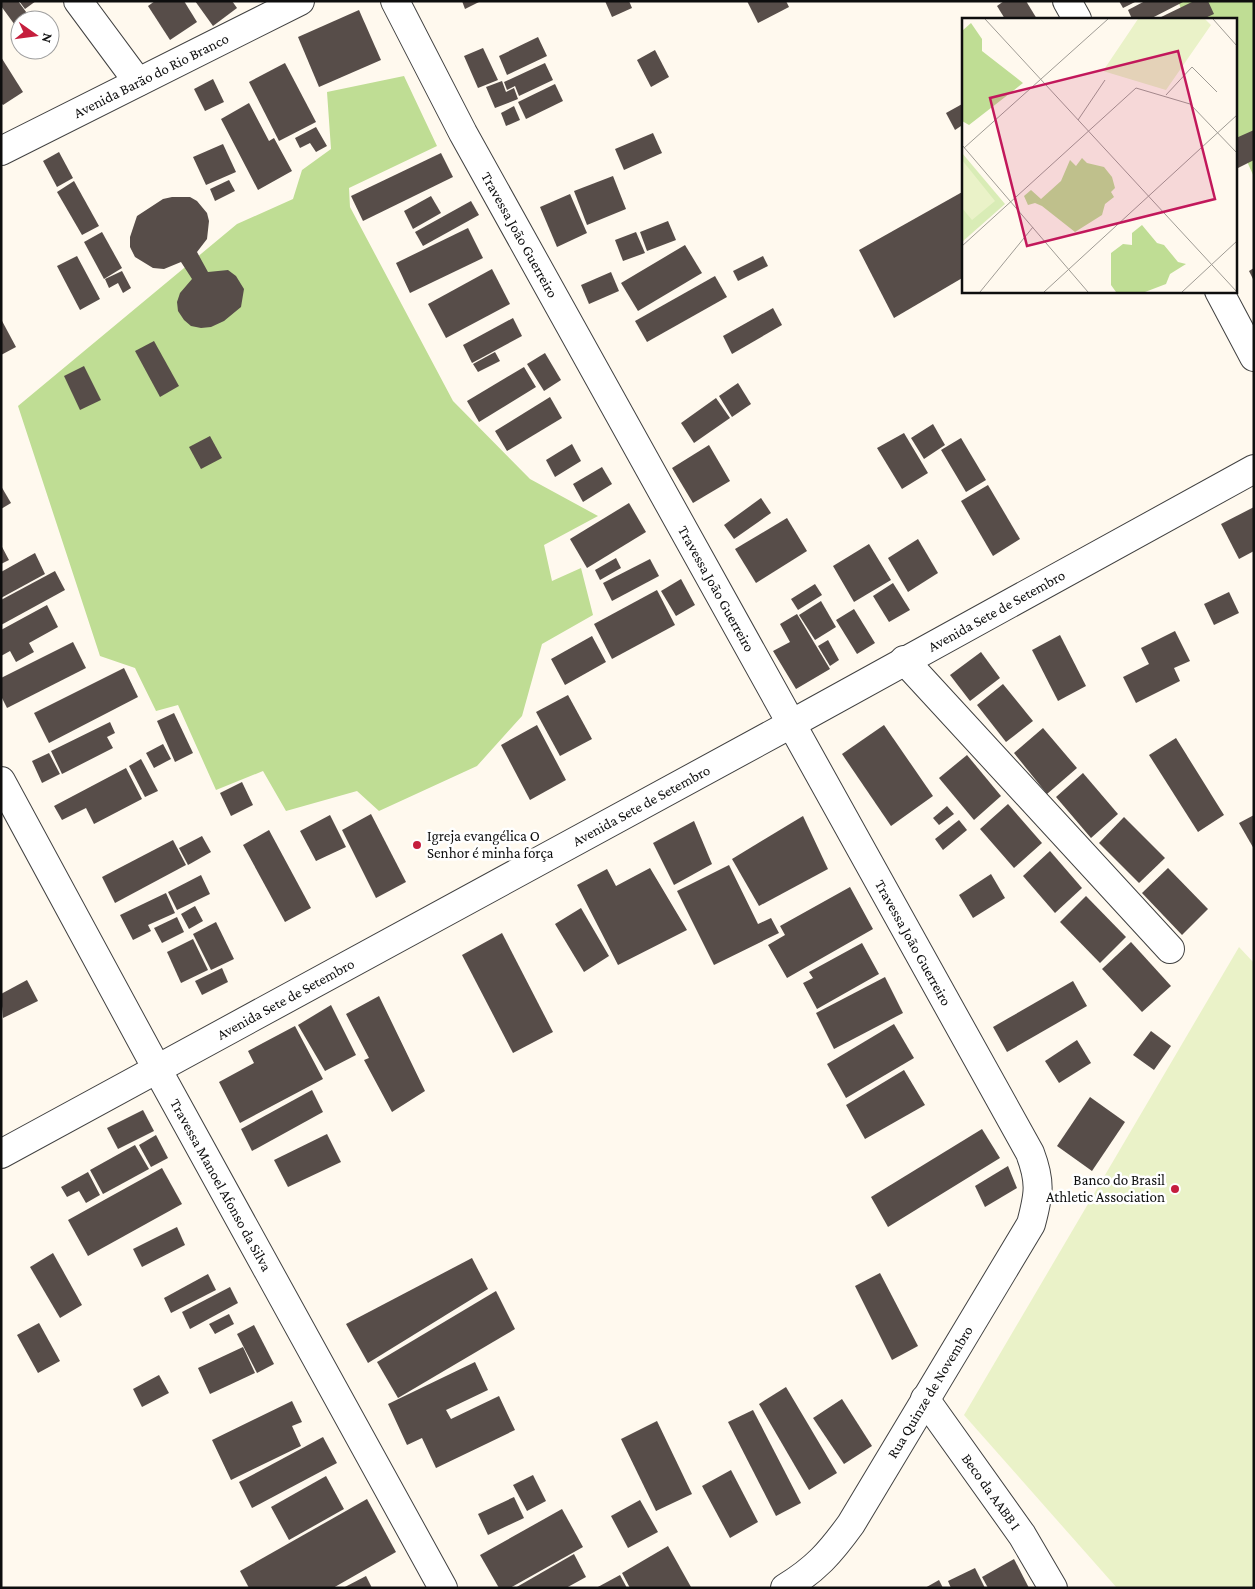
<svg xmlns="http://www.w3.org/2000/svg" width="1255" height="1589" font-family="'Crimson Pro',serif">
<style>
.forest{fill:#bfdd94}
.pitch{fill:#eaf2c8}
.building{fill:#574d49}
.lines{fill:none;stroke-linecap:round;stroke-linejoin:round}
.minor-casing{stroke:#414141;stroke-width:30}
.minor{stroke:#fff;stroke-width:28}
.poi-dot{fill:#c51e3d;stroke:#fff;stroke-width:2}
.labels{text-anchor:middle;stroke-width:5;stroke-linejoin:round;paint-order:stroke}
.street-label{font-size:15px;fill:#0e0e0e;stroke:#fff}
.poi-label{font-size:15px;fill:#0e0e0e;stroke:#fff;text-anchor:start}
.inset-road{fill:none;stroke:#9f9b94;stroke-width:1}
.view{fill:#c2185b;fill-opacity:0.15;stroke:#c2185b;stroke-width:2.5}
.inset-edge{fill:none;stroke:#0e0e0e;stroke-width:2.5}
</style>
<rect width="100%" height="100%" fill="#fff9ee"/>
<g class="forest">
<polygon points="1178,1 1254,1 1254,177 1236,137 1236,19 1185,19"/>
<polygon points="404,76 437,146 349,188 350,207 453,401 530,479 598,516 544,545 552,581 581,568 593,615 542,644 522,716 477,766 379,811 357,791 286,811 263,771 216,790 178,705 156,711 135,668 100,656 18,406 237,224 293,199 302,170 331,149 327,92"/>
</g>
<polygon class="pitch" points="1239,947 1254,963 1254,1588 1117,1588 964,1415"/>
<g class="building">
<polygon points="1,1 18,1 32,20 20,20 20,32 1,6"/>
<polygon points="19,1 36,1 25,9"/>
<polygon points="155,1 184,1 197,22 170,40 148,6"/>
<polygon points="195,1 232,1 237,8 213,26"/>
<polygon points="462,1 481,1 465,9"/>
<polygon points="605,1 629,1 632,8 612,17"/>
<polygon points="747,1 786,1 789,7 758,23"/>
<polygon points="1004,1 1026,1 1037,19 1005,19 997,6"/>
<polygon points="1119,1 1137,1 1123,8"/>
<polygon points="1145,1 1185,1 1150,19 1132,19 1128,10"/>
<polygon points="1194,1 1208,1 1214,14 1203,19 1157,19"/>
<polygon points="359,10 381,60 319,87 298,37"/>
<polygon points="538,37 547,56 507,75 499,56"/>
<polygon points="483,48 498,80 478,88 464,56"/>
<polygon points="655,50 669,77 651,87 637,60"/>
<polygon points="1,57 23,92 3,105 1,103"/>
<polygon points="285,63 316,122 279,141 249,82"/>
<polygon points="545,63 553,80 519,96 515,86 507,90 504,82"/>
<polygon points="213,79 224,102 205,111 194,89"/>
<polygon points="502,81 506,92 514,88 518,99 495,108 486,87"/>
<polygon points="555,84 563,101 526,119 518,102"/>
<polygon points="249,103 269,141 274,138 292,171 258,190 221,119"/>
<polygon points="964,103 964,124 955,130 946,113"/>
<polygon points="514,106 520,120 506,126 501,113"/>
<polygon points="316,127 327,146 316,152 310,143 300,148 295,138"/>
<polygon points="1254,130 1254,160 1236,169 1236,138"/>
<polygon points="653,133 662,153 624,170 615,149"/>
<polygon points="223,144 236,172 206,185 193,157"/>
<polygon points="59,152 73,178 57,187 43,161"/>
<polygon points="441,153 453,177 363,221 351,196"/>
<polygon points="613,176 626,209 587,225 574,191"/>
<polygon points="229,180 235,191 215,201 210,189"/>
<polygon points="74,181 99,226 82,235 57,192"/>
<polygon points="964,191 964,277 894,318 859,250"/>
<polygon points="570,194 587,233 557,247 540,207"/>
<polygon points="431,196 441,213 413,229 404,211"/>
<polygon points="172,197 190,197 197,201 207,213 209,221 207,239 197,252 208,272 228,270 236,276 244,289 241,307 224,321 211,327 201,328 191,326 184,320 178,311 177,302 180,293 192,279 181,262 164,269 153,268 135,257 130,247 130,237 137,216 163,199"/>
<polygon points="471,201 479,215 423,246 415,232"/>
<polygon points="668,221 676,240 647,251 640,232"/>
<polygon points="468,228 483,258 410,293 396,263"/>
<polygon points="102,232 122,268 104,279 84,242"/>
<polygon points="636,232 645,253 623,261 615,240"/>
<polygon points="685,245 702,273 638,311 621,283"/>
<polygon points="77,256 100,299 80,310 57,266"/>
<polygon points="763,256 768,266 738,281 733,271"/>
<polygon points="1254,268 1254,281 1249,271"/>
<polygon points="492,269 510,304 446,338 428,304"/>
<polygon points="122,271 131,288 123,293 118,283 109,288 105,279"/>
<polygon points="611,272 619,291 589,304 581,285"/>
<polygon points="715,276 727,297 647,342 635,321"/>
<polygon points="773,308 782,325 732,354 723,336"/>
<polygon points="513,318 522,336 472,363 463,345"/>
<polygon points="1,319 16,347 1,355"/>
<polygon points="154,341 179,386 160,397 135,351"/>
<polygon points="495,352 500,361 478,372 473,364"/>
<polygon points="545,353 561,380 544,391 527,364"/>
<polygon points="84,366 101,400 80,410 64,376"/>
<polygon points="524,367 536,387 479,422 467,401"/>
<polygon points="738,383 751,404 732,417 719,396"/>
<polygon points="550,397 562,418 507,451 495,431"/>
<polygon points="716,398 730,418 694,443 681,423"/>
<polygon points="933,424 945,445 924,459 911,438"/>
<polygon points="904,433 928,473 902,489 877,448"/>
<polygon points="210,436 222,458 201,469 189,447"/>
<polygon points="961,438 986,480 966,492 941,450"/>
<polygon points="572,444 581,461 555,477 546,460"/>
<polygon points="709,445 730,481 693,503 672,468"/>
<polygon points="602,467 612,484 583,502 573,484"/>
<polygon points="988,485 1020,539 993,556 961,501"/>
<polygon points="1,486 11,503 1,509"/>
<polygon points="761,498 771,513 734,539 724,525"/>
<polygon points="629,503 646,532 587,568 570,539"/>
<polygon points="1254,507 1254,551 1239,559 1221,524"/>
<polygon points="787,518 807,551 756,583 735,549"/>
<polygon points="918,539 938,573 908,592 888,558"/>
<polygon points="869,544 891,580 854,602 833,566"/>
<polygon points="1,545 9,560 1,564"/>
<polygon points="35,553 45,574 1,598 1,572"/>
<polygon points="616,558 621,568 600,580 595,570"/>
<polygon points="650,559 659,576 612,601 603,583"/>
<polygon points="55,571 65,590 1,625 1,600"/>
<polygon points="681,579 695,605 676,616 661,591"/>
<polygon points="893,583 910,610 889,622 873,596"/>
<polygon points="815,584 822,595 798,610 791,599"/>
<polygon points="657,590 675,625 612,659 594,624"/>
<polygon points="1229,592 1239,613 1214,625 1204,604"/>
<polygon points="821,601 836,627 815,640 799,615"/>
<polygon points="47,605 58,627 29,643 34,652 16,662 10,651 1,656 1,630"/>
<polygon points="854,609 875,643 857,654 836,620"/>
<polygon points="797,614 830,669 796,689 773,651 790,642 780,624"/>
<polygon points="1175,631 1190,661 1174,668 1180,681 1136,703 1123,677 1149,664 1141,648"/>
<polygon points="1060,635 1086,686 1058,701 1032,650"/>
<polygon points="592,636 606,662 565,685 551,659"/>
<polygon points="828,640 839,660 830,666 818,646"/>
<polygon points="73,642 86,668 7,708 1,696 1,678"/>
<polygon points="981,652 1000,678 970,701 950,675"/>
<polygon points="124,668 138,697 49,743 34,713"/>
<polygon points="1003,684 1033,721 1006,742 977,705"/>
<polygon points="568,695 592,739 560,756 536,712"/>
<polygon points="174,713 193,753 175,762 157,721"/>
<polygon points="110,722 115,733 107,737 113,748 62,774 51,751"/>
<polygon points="537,725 566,780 530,800 501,745"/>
<polygon points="884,725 933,796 891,826 842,754"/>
<polygon points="1043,728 1077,768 1047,794 1014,753"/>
<polygon points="1176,738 1224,815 1198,832 1149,755"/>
<polygon points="163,744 171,759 154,768 146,753"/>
<polygon points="49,753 60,774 42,783 32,761"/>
<polygon points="967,755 1001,796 974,820 939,778"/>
<polygon points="141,759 158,791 145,797 129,766"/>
<polygon points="126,768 142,799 94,824 86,808 62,820 54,806"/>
<polygon points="1083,773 1118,814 1091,838 1056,797"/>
<polygon points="242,782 253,805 231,816 220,793"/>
<polygon points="1008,804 1042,843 1014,868 980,829"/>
<polygon points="947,806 954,814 939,825 933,818"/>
<polygon points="371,814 406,882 376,898 342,830"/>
<polygon points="330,815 346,847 316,861 300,831"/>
<polygon points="1254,815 1254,849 1239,823"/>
<polygon points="803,816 828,869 759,906 732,859"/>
<polygon points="1124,817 1165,858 1139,883 1099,843"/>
<polygon points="959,820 967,830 943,850 935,839"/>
<polygon points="694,821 712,864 674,885 653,843"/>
<polygon points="269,830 311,908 285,922 243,845"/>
<polygon points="202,836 211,852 188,865 179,848"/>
<polygon points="173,840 186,865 115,903 102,877"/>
<polygon points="1050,851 1082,888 1055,913 1023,876"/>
<polygon points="729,865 758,924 771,918 779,933 714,965 677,891"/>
<polygon points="650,868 687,930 618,965 577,885 607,869 616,886"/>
<polygon points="1168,868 1208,909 1182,935 1142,893"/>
<polygon points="991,874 1005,898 973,918 959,895"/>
<polygon points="201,875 210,894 177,910 168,892"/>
<polygon points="850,887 873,929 787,978 768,945 785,935 780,926"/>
<polygon points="166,893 175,913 148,925 151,931 133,940 120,915"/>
<polygon points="1086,896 1126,937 1100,963 1060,922"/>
<polygon points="195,906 203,921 189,929 181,914"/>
<polygon points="581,908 609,956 584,972 555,924"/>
<polygon points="177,917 184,932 162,943 154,928"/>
<polygon points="216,922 234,959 211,970 193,934"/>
<polygon points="502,933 553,1032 513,1053 462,955"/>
<polygon points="193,939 208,970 181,983 167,952"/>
<polygon points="1131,942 1171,986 1142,1012 1102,969"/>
<polygon points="862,943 879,974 817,1009 803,983 813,978 809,972"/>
<polygon points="222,968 228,982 202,995 195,981"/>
<polygon points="885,977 903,1013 834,1049 816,1013"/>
<polygon points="27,980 38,1001 3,1018 1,994"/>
<polygon points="1073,981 1087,1006 1007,1052 993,1027"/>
<polygon points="379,996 425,1091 392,1112 364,1060 369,1058 346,1014"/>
<polygon points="331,1005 356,1055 325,1071 298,1025"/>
<polygon points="894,1024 914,1058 846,1098 827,1064"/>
<polygon points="295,1026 323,1079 240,1123 219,1082 254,1063 248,1051"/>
<polygon points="1151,1031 1171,1046 1154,1070 1133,1055"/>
<polygon points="1077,1040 1091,1063 1059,1083 1045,1061"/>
<polygon points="904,1070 925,1105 865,1139 846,1105"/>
<polygon points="312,1090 323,1112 252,1151 241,1129"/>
<polygon points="1090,1097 1125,1122 1092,1171 1057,1146"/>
<polygon points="143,1110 154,1131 118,1149 107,1128"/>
<polygon points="982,1129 1000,1158 888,1227 871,1197"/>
<polygon points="327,1134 341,1162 288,1187 274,1160"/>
<polygon points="156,1135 168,1158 151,1167 139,1145"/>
<polygon points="135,1145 149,1169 103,1194 90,1170"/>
<polygon points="1008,1166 1017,1188 985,1207 975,1186"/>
<polygon points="162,1168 182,1204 88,1256 68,1220"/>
<polygon points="88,1172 100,1195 86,1203 79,1191 67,1197 61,1187"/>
<polygon points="177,1227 185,1245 142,1267 133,1249"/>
<polygon points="53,1253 82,1305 60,1318 30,1267"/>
<polygon points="472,1258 488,1289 368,1363 346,1324"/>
<polygon points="880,1273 918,1346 892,1360 855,1286"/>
<polygon points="208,1274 216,1290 171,1313 164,1298"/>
<polygon points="230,1287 238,1303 190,1329 182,1312"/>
<polygon points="496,1291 515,1329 398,1398 377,1362"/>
<polygon points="229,1314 234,1324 215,1334 209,1324"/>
<polygon points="39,1323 60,1361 38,1373 17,1335"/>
<polygon points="254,1325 274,1364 257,1373 237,1334"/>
<polygon points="243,1347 255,1373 210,1394 198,1368"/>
<polygon points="475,1362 488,1390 446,1410 451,1419 499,1396 515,1430 436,1468 422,1438 407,1445 388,1404"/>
<polygon points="159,1375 169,1393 142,1407 133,1389"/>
<polygon points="786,1387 837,1473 809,1490 759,1404"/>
<polygon points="842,1399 872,1446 844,1464 813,1418"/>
<polygon points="292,1401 302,1422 292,1426 301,1446 231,1480 212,1440"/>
<polygon points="753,1410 801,1503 776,1516 728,1422"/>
<polygon points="657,1421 692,1494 656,1511 621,1439"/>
<polygon points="323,1437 337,1463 252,1508 239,1482"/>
<polygon points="731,1470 758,1522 730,1538 702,1486"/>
<polygon points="533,1475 546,1501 527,1511 513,1485"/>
<polygon points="326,1476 344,1509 289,1540 271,1507"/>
<polygon points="514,1497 524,1518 488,1535 478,1514"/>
<polygon points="367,1499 396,1552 333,1588 249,1588 240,1571"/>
<polygon points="640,1500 658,1532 628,1548 611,1516"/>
<polygon points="562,1509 583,1547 510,1588 499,1588 480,1555"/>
<polygon points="668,1546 691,1587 630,1588 622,1573"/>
<polygon points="574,1554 586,1577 566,1588 515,1588"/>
<polygon points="1014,1559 1029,1588 988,1588 982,1577"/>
<polygon points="975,1568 985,1588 951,1588 948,1581"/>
<polygon points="620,1575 627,1588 596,1588"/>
<polygon points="366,1576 372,1588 343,1588"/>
<polygon points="939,1580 943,1588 925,1588"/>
</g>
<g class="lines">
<g class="minor-casing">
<g id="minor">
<polyline points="78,1 138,82"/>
<path id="s1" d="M395,1L463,133L1030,1153C1041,1182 1039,1194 1031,1224L851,1524C830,1553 816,1569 785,1588"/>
<polyline points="1067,1 1077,19"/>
<path id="s2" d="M1,151L300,1"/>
<polyline points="1219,291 1254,357"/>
<polyline points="904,660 1170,949"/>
<path id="s3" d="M1,781L157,1069L443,1588"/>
<path id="s4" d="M1,1154L791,724L1254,469"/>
<path id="s5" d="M925,1399L1022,1535L1053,1588"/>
</g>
</g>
<use href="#minor" class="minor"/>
</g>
<g class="poi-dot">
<circle cx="417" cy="845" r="5"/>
<circle cx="1175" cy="1189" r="5"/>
</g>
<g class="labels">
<g class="street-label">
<text dy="5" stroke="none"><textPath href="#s2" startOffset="168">Avenida Barão do Rio Branco</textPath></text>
<text dy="5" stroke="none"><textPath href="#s1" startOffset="265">Travessa João Guerreiro</textPath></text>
<text dy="5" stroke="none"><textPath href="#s1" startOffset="670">Travessa João Guerreiro</textPath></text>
<text dy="5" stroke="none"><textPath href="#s4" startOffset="1134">Avenida Sete de Setembro</textPath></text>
<text dy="5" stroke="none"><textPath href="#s4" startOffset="729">Avenida Sete de Setembro</textPath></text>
<text dy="5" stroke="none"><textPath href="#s1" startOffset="1075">Travessa João Guerreiro</textPath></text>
<text dy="5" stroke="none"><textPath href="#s4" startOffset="324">Avenida Sete de Setembro</textPath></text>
<text dy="5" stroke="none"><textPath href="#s3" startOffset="460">Travessa Manoel Afonso da Silva</textPath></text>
<text transform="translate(930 1392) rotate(-59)" y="5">Rua Quinze de Novembro</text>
<text dy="5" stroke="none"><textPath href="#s5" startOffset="114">Beco da AABB I</textPath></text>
</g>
<g class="poi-label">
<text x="427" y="841">Igreja evangélica O<tspan x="427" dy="17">Senhor é minha força</tspan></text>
<text x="1165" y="1185" text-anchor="end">Banco do Brasil<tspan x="1165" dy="17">Athletic Association</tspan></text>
</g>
</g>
<g transform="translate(962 18)">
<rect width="275" height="275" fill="#fff9ee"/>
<path d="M0,135L43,186L0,224Z" fill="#d9ecb6"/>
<path d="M9,5L20,21V33L61,65L7,107L0,103V13ZM120,140L125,145L142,149L150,159L153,170L149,174L152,179L143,186L140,197L113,214L80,188L73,185L66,187L62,178L69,172L79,181L99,163L108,142L114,148ZM180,207L195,225L202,227L216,244L224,246L208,256L204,266L183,274H154L149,267V235L161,226L170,227V215Z" fill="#bfdd94"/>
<path d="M176,1H243L249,7L204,72L141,53ZM0,142L33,183L10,202L0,190Z" fill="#eaf2c8"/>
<path class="inset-road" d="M23,1L275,274M251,1L275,28M204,77L230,49L255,74M116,102L143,62M0,127L126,274M2,130L146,1M0,228L174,70L228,86L275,135M18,274L71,209M82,274L275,97M220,274L275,223"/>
<path class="view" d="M216,33L253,181L65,228L28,80Z"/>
<rect width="275" height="275" class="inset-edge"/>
</g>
<rect width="1255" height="1589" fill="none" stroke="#0e0e0e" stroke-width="5"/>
<g transform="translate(35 35) rotate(104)"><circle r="24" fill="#ffffff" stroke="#9f9f9f"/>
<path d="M0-4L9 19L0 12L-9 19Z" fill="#c51e3d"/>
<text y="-8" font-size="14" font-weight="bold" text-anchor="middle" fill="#0e0e0e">N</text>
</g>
</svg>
